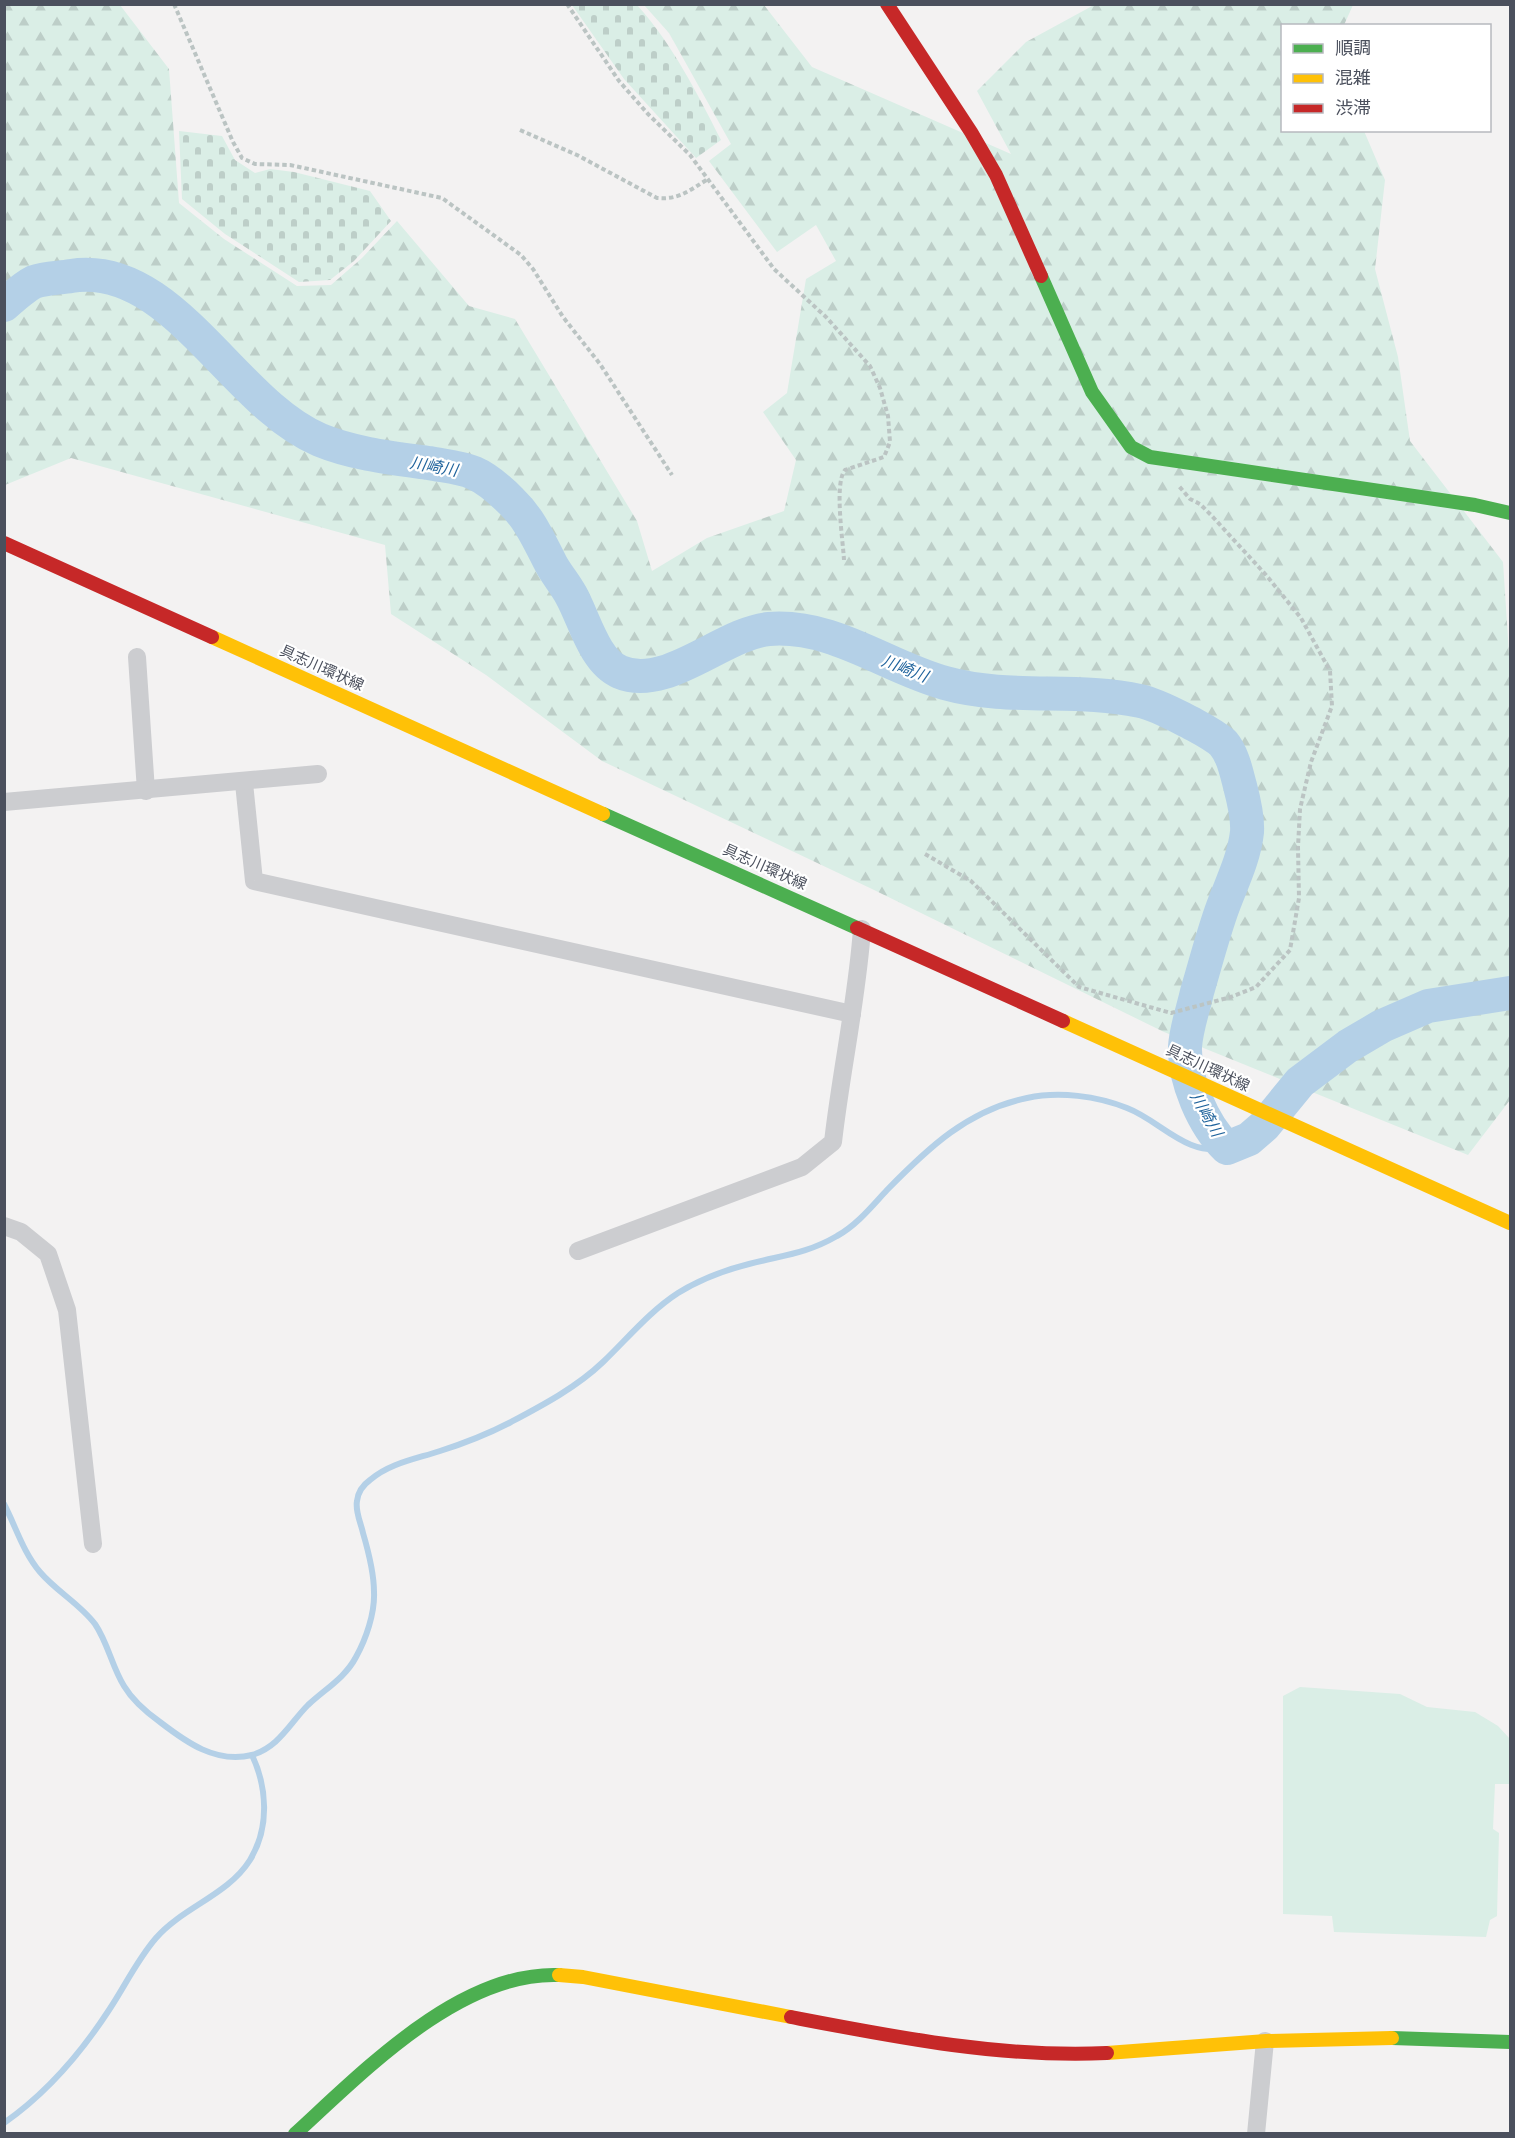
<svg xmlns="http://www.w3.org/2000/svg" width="1515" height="2138" font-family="'Source Sans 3','Noto Sans JP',sans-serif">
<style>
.forest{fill:url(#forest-firs)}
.cemetery{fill:url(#cemetery-stones)}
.green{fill:#daeee6}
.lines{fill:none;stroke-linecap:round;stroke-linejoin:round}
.stream{stroke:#b4d0e7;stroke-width:6}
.river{stroke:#b4d0e7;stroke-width:34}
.path{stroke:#bbc4c3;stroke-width:4;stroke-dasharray:4.5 3;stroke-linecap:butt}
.street{stroke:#cccdd0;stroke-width:18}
.fast{stroke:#4caf50;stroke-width:14}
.slow{stroke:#ffc107;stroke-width:14}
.jam{stroke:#c62828;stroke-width:14}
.labels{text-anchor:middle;stroke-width:4.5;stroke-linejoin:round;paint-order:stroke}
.street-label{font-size:15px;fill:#4b505d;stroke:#fff}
.water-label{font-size:16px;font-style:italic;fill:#1f639c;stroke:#fff}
</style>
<defs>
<pattern id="forest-firs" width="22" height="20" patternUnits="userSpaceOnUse" patternTransform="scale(1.5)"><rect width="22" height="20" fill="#daeee6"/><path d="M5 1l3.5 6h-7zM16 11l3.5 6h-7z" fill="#bdcec8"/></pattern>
<pattern id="cemetery-stones" width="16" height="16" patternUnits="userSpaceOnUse" patternTransform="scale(1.5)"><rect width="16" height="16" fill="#daeee6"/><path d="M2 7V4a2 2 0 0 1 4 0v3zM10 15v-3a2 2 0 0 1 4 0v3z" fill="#bdcec8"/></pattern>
</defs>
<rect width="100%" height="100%" fill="#f3f2f2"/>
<polygon class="forest" points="5,5 120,5 169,69 179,203 224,239 297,286 331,285 362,258 397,221 469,306 515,319 637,521 652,571 707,538 784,511 796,460 763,412 787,393 806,279 836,261 816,225 777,252 709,161 731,144 669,33 644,5 764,5 812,67 1011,154 977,91 1026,42 1094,5 1353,5 1344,25 1282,26 1282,130 1364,131 1385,180 1375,269 1398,357 1410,441 1503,562 1510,669 1510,1100 1468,1155 1164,1032 872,889 602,761 486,675 391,614 385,545 71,458 5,485"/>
<g class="cemetery">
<path d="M572,5H637C673,45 697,93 721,140L696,158L624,79Z"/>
<polygon points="179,131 222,136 235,160 255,173 270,169 294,172 370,191 391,221 354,261 330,280 299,282 225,234 182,199"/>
</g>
<polygon class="green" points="1300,1687 1400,1694 1427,1707 1475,1712 1498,1726 1510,1739 1510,1784 1495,1784 1493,1829 1499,1833 1497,1916 1490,1920 1486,1937 1334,1932 1332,1916 1283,1914 1283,1696"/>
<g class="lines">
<g class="stream">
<path d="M4,1504C16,1527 23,1552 40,1572C56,1591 80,1604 95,1624C108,1643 112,1667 124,1686C133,1701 146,1712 160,1722C186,1742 216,1764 252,1755C279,1747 290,1723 308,1705C325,1689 345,1678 356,1657C366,1639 375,1613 374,1592C374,1574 368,1550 363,1533C361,1523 355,1512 357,1501C358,1492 363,1485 370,1480C390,1463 416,1459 440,1451C465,1443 488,1434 511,1422C543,1405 577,1387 603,1362C627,1339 650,1311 678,1293C699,1280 725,1270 749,1264C783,1255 806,1254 837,1236C857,1225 872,1206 887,1190C928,1148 968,1110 1027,1098C1059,1091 1097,1096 1127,1108C1161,1121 1186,1157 1227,1148"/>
<path d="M4,2123C47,2093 81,2053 109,2010C125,1986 137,1960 156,1938C183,1907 228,1895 250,1860C270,1827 267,1787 252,1755"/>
</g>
<path class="river" d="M4,305C13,297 24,287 34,282C45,278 60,278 71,276C172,260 233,404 320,440C354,454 392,458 429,463C444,466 460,467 474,473C488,479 501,491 511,501C530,519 539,541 551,564C557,575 565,584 571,595C584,618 594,661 620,672C666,692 723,633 769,629C834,624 886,667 945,683C1009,701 1076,687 1140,701C1158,705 1175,715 1191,723C1202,729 1214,735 1223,743C1233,755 1236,771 1240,786C1244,801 1248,817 1247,832C1244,860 1230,886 1221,912C1212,938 1205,965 1197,992C1193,1010 1186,1029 1185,1047C1184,1080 1203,1125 1227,1148L1249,1139L1264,1126L1300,1082L1348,1046L1382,1026L1428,1006L1510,993"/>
<g class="path">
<polyline points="174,4 233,142 242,158 255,164 290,165 442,198 521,255 533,269 563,317 600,364 672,475"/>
<path d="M567,4L619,81L648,114L690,155L774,269L826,317L870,366L880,388L888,416L890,442L884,457L845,470C834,483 843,541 844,560"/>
<path d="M520,130L577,155L657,198C679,200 690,190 708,179"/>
<polyline points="925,854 971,881 1079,987 1171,1013 1231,997 1256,987 1290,950 1299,898 1298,847 1300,809 1311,762 1332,706 1330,671 1301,618 1266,575 1211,515 1200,504 1190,499 1178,485"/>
</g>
<g class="street">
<polyline points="137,657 146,791"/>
<polyline points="244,783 254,881 852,1014"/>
<polyline points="4,802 318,774"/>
<polyline points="4,1226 21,1232 48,1254 67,1310 93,1544"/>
<path d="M578,1251L802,1167L833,1142C841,1071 857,1000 862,929"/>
<polyline points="1256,2134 1265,2041"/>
</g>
<g class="fast">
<polyline points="1041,276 1092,392 1131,447 1150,457 1475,505 1510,513"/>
<polyline points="603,814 857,928"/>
<polyline points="1392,2038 1510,2042"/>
<path d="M295,2134C363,2072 460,1971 559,1975"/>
</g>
<g class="slow">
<polyline points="212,637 603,814"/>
<polyline points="1063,1021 1510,1223"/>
<polyline points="559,1975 583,1977 791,2017"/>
<polyline points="1107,2053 1266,2041 1392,2038"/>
</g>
<g class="jam">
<polyline points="887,4 971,132 996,175 1041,276"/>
<polyline points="4,543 212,637"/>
<polyline points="857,928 1063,1021"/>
<path d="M791,2017C895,2037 1000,2058 1107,2053"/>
</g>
</g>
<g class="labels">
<g class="street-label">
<text transform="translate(322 668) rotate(24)" y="5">具志川環状線</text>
<text transform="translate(765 867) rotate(24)" y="5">具志川環状線</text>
<text transform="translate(1208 1068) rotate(25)" y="5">具志川環状線</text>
</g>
<g class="water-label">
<text transform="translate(434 466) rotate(10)" y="6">川崎川</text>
<text transform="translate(905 668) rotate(21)" y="6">川崎川</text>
<text transform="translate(1207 1114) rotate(61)" y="6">川崎川</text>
</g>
</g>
<rect width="1515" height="2138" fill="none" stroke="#4b505d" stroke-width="12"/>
<rect x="1281" y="24" width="210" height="108" fill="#ffffff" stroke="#b7b9be" stroke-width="1.5"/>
<rect x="1293" y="44" width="30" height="9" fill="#4caf50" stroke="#b7b9be" stroke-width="1.5"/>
<text x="1335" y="54" font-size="18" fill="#4b505d">順調</text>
<rect x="1293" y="74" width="30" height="9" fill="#ffc107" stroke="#b7b9be" stroke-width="1.5"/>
<text x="1335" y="84" font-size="18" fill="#4b505d">混雑</text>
<rect x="1293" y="104" width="30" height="9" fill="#c62828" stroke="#b7b9be" stroke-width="1.5"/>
<text x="1335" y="114" font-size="18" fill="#4b505d">渋滞</text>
</svg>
